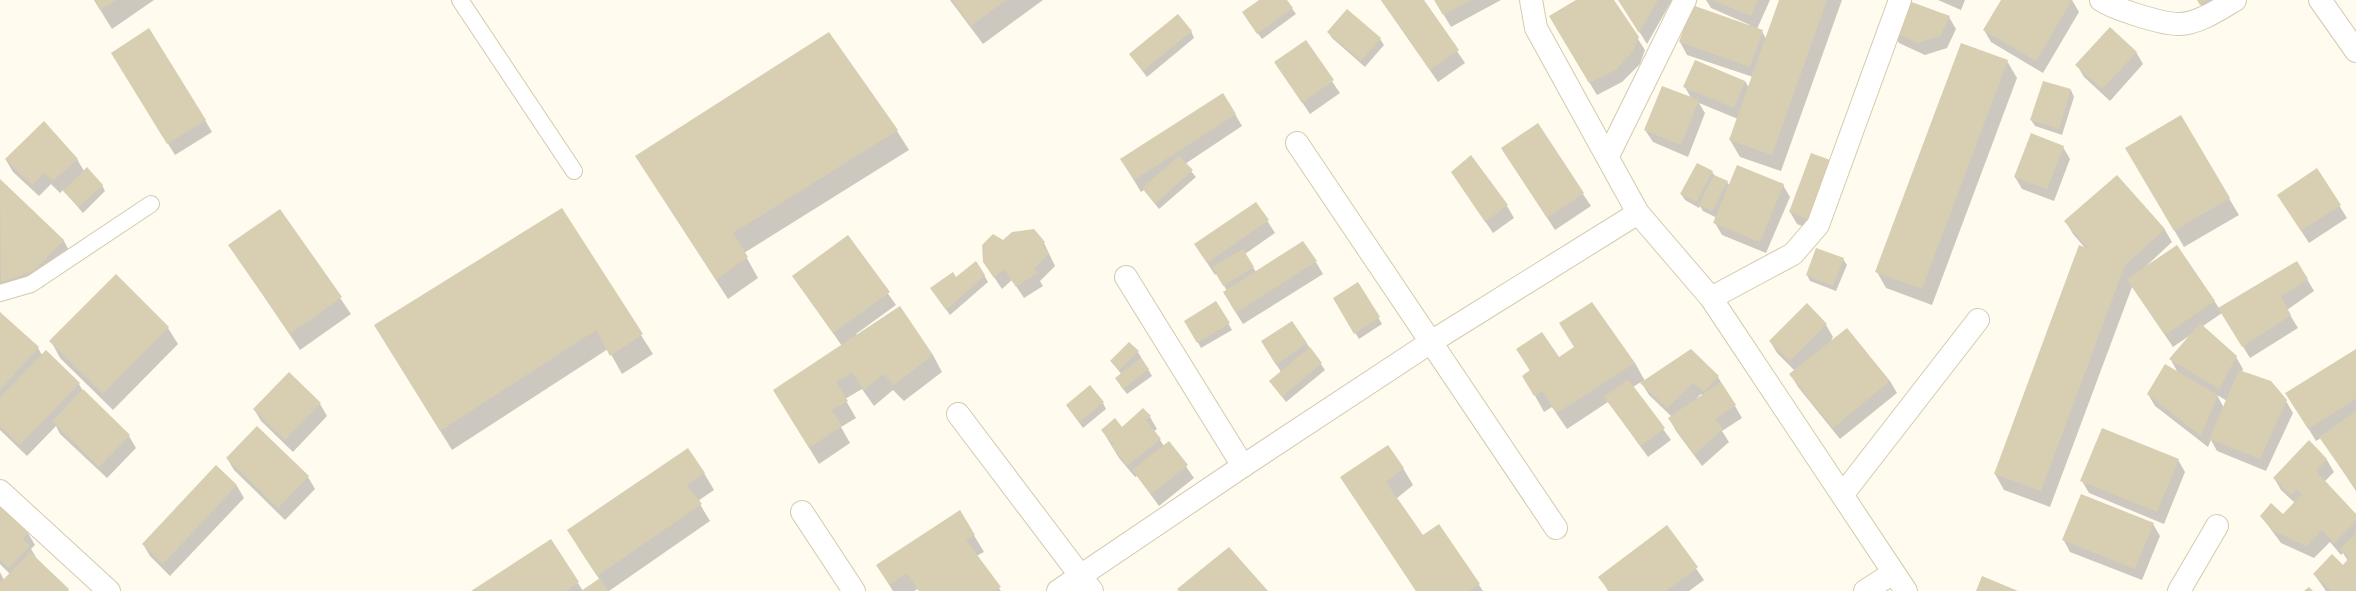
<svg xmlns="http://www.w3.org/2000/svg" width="2356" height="591" font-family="Jost,sans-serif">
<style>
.shadow{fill:#0003;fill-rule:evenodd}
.building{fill:#d8ceb2}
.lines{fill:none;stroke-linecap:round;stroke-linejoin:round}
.lane-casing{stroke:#d4caae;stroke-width:18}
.street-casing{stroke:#d4caae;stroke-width:24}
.lane{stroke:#fff;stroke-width:16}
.street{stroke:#fff;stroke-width:22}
</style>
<rect width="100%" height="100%" fill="#fffbef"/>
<g class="shadow">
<polygon points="94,0 154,0 112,29"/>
<polygon points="950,0 1043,0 983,44"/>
<polygon points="1261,0 1286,0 1296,14 1262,39 1247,19"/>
<polygon points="1381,0 1423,0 1465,63 1438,82"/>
<polygon points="1435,0 1501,0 1451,27"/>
<polygon points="1577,0 1613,0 1645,50 1640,64 1622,82 1597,95 1557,29"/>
<polygon points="1619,0 1672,0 1647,44"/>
<polygon points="1706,0 1770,0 1757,29 1762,31 1766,39 1780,0 1842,0 1781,171 1740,157 1730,140 1738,119 1699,103 1705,113 1688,157 1653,142 1645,130 1691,98 1685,87 1745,81 1749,88 1753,77 1687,55 1680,42 1693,6 1750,26 1750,25 1711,8"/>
<polygon points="1938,0 1965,0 1961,10"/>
<polygon points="2002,0 2072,0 2079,12 2043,73 1991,42 1984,30"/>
<polygon points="2198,0 2229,0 2207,16"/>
<polygon points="1949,17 1956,29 1947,48 1925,55 1899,43 1892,31"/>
<polygon points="1191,31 1194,38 1147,77 1130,55"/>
<polygon points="1328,32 1380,39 1384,45 1365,67 1332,38"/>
<polygon points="828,33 897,131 909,150 744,253 758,278 728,299 648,175"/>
<polygon points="1305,42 1340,93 1310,114 1275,62"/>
<polygon points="2136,52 2143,64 2110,101 2084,77 2077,65"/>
<polygon points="2007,61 2017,78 1932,305 1886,288 1877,272"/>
<polygon points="119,65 205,120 212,132 175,155"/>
<polygon points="2071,90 2074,97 2062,135 2035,126 2031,120"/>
<polygon points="1235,114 1242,126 1185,164 1196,177 1159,209 1144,190 1141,192 1121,159"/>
<polygon points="2180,117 2239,215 2184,247 2127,149"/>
<polygon points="1537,125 1591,206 1555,230 1502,149"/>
<polygon points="2063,147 2070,159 2054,201 2022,189 2015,177"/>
<polygon points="1812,154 1817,232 1797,224 1790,212"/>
<polygon points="77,159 84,171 102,185 105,191 83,213 63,190 60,193 51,184 39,196 13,172 6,160"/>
<polygon points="2317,170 2347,218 2309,243 2278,195"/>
<polygon points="1712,172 1715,176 1727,182 1730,186 1783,185 1790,197 1766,253 1722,235 1715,223 1717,218 1703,211 1700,206 1699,208 1685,200 1681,194"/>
<path d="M2117,176L2165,230L2172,242L2142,270L2177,246L2219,308L2307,279L2314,291L2287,310L2298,328L2250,358L2222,313L2203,326L2236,357L2243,369L2242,372L2286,401L2293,413L2266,471L2217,451L2211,440L2208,447L2155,406L2148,394L2178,373L2171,360L2192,334L2173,347L2132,287L2050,507L2004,490L1995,474L2086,249L2073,234L2066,222ZM2217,395L2227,401L2224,408Z"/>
<polygon points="0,181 64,241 73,258 43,287 12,298 0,286"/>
<polygon points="1460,184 1507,206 1514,218 1493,233"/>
<polygon points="1256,203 1275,233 1245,254 1256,272 1316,262 1323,274 1243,324 1231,305 1227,291 1217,273 1215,275 1195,244"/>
<polygon points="561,209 653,354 622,374 608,349 452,450 375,326"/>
<polygon points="280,210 351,314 300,350 230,246"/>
<polygon points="1034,230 1044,243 1055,266 1040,281 1043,286 1024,298 1012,280 1002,289 984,262 1003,241"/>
<polygon points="848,237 896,305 856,334 857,335 933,355 942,372 904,401 893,390 874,406 862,389 845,399 856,418 841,427 850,443 819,464 784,407 842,346 793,276"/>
<polygon points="1843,259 1847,265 1836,291 1810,281 1807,275"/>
<polygon points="984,275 988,282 950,315 935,294 955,278"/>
<polygon points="1358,284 1382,324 1359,339 1334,299"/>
<polygon points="1216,302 1232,330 1201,348 1186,321"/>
<polygon points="1807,305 1826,325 1833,337 1830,343 1890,381 1897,393 1840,439 1798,387 1791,375 1795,371 1777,353 1770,341"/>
<polygon points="0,313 38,348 42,355 79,384 83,391 129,436 136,448 107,478 60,434 56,426 27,456 0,430"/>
<polygon points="1292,322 1325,370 1286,402 1270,381 1281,372 1266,348"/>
<polygon points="168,328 178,344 113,410 60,358 51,341"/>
<path d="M1517,349L1559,359L1635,363L1645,381L1690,350L1718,377L1742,418L1722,431L1729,442L1702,466L1676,431L1669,418L1672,417L1649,395L1641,382L1633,387L1671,440L1648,457L1608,402L1567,429L1552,407L1544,412L1524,376L1530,371ZM1701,394L1703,396L1696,399Z"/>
<polygon points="2356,350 2356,491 2321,438 2316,441 2294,405"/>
<polygon points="1138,352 1152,376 1127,394 1120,385 1122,375 1111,361"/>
<polygon points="289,374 320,404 327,416 293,452 261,421 254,409"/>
<polygon points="1103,403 1106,409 1083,428 1067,406"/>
<polygon points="1150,417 1157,429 1154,431 1164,446 1169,442 1194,478 1159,506 1137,476 1135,477 1119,458 1102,430 1122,428"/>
<polygon points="2309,442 2327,460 2334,472 2324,482 2356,515 2356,591 2326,591 2314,574 2343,566 2348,561 2343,553 2341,555 2330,542 2314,558 2281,543 2261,516 2283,515 2295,503 2281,490 2274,478"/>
<polygon points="227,458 308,477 315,489 285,520 234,470"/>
<polygon points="2178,460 2185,472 2164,524 2089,493 2082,481"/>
<polygon points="216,467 237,486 244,498 170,576 150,556 143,544"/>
<polygon points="1403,468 1413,485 1396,499 1422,536 1439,526 1483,591 1416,591 1341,477"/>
<polygon points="704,473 714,490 698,501 710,521 609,591 473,591 551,541 583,591 600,580 578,547"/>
<polygon points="0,506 28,533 35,545 31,549 37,559 69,591 0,591 0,572 4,580 10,574 0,564"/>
<polygon points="960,512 984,552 976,556 1001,591 919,591 918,589 914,591 893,591 877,566"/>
<polygon points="2153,524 2160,536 2142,580 2070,552 2063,539"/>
<polygon points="1667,526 1704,580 1689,591 1608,591 1600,577"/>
</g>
<g class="building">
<polygon points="94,0 116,0 100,10"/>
<polygon points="952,0 1006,0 971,26"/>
<polygon points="1259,0 1287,0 1293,8 1257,34 1242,12"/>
<polygon points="1381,0 1424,0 1459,50 1430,70"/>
<polygon points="1434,0 1471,0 1443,15"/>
<polygon points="1576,0 1614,0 1639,37 1633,51 1616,70 1589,83 1549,16"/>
<polygon points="1618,0 1658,0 1639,33"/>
<polygon points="1712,0 1758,0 1751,16"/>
<polygon points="1779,0 1827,0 1772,155 1729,140"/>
<polygon points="1906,0 1950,16 1940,36 1917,43 1891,31"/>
<polygon points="2001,0 2072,0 2036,61 1983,30"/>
<polygon points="2197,0 2208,0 2200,5"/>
<polygon points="1692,5 1763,30 1750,67 1679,42"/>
<polygon points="1347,9 1381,38 1361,61 1327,32"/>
<polygon points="1178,14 1192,31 1143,71 1129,54"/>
<polygon points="2110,27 2137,52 2102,89 2075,65"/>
<polygon points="149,28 206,120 167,144 111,53"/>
<polygon points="829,32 898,130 733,233 748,257 716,280 635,156"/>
<polygon points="1306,40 1334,80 1302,103 1274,62"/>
<polygon points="1961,43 2008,60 1922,289 1875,272"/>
<polygon points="1695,60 1745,81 1734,108 1683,87"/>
<polygon points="2043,81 2071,89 2059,129 2030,120"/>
<polygon points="1662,86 1699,100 1681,145 1644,130"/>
<polygon points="1223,93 1236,114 1134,180 1120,159"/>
<polygon points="2181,115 2230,198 2174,231 2125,148"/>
<polygon points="44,121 78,159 53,181 44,173 32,185 5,159"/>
<polygon points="1538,123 1584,193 1547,218 1501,148"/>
<polygon points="2031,133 2064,146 2047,189 2014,177"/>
<polygon points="1811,153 1833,161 1810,220 1789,212"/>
<polygon points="1471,155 1508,205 1485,222 1451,172"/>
<polygon points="1179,156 1193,170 1155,204 1142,188"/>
<polygon points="1697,163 1713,171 1696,202 1680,194"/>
<polygon points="1737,165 1784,184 1760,242 1713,223"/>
<polygon points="87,167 103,185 79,207 63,191"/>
<polygon points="2317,168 2341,205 2301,231 2277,195"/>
<polygon points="1714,175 1728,181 1712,212 1699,205"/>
<polygon points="2117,175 2165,229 2125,265 2041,491 1994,474 2079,245 2089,249 2064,221"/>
<polygon points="0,179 64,240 34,271 1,282"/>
<polygon points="1256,202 1269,220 1207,263 1194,244"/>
<polygon points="562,208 643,334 610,356 596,330 440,431 374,325"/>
<polygon points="280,209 342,297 290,334 228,245"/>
<polygon points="1034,229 1045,242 1042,245 1049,253 1034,269 1037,273 1016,287 1004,269 994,278 983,262 982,245 993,234 1003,240 1012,232"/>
<polygon points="848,235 890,292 833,333 792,276"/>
<polygon points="1303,241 1317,261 1236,313 1223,292"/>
<polygon points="2177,245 2215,301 2165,335 2127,279"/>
<polygon points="1816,248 1844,258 1833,286 1806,275"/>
<polygon points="1243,249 1254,267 1223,286 1212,267"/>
<polygon points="976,261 985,275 946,310 930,288 953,272 956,277"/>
<polygon points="2297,261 2308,279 2281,297 2291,315 2242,347 2218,308"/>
<polygon points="116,274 169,327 103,394 49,341"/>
<polygon points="1358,282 1380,317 1354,334 1333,298"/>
<polygon points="1216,301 1230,323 1197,343 1184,321"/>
<polygon points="1592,302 1635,363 1557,413 1542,391 1534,396 1522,376 1530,370 1516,349 1542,332 1559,357 1574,347 1559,323"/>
<polygon points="1807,303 1827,324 1790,361 1769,341"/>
<polygon points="900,306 933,355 894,385 883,374 864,390 852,373 836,382 848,401 832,410 842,426 809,448 773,390"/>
<polygon points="0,312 39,347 0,390"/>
<polygon points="1292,321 1307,343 1276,365 1261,341"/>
<polygon points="2200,323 2237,356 2219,389 2169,359"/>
<polygon points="1847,328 1890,381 1833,428 1789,374"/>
<polygon points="1129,342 1139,351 1119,370 1110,361"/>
<polygon points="1310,347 1322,363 1282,397 1269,381"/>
<polygon points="1691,349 1719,376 1704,392 1693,383 1667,408 1640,383"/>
<polygon points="2356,349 2356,399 2308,429 2285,393"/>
<polygon points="46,350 80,383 20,445 0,426 0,397"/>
<polygon points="1141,358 1149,369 1123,389 1115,378"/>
<polygon points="2165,364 2218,395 2201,436 2147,394"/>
<polygon points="2239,370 2271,381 2287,400 2260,459 2209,439"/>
<polygon points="289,372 321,403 285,440 253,409"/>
<polygon points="1628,379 1665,428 1641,446 1604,397"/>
<polygon points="1721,382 1736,405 1715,419 1723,429 1694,455 1668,418"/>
<polygon points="1090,385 1104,402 1079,422 1066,405"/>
<polygon points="83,389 130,435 99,467 52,421"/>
<polygon points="1143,408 1151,416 1146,420 1161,439 1127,466 1111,445 1113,444 1101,430 1115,418 1122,427"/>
<polygon points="2356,411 2356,490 2319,437"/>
<polygon points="257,426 309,476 278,508 226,458"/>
<polygon points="2102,428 2179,459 2157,512 2080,481"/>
<polygon points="2309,440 2327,459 2316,471 2356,514 2356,521 2334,543 2322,530 2307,546 2273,531 2260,516 2271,503 2283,514 2302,494 2297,490 2291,495 2273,478"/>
<polygon points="1169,441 1188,465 1151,494 1132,470"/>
<polygon points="1388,445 1404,468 1386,482 1423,535 1439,524 1480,584 1469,591 1416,591 1340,477"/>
<polygon points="688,448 705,473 687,485 702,504 597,576 567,530"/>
<polygon points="216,465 237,485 163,564 142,544"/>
<polygon points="2081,494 2154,523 2135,569 2062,540"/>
<polygon points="0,505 29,532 23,539 30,546 9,568 0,559"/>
<polygon points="960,510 975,535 966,540 1001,587 995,591 919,591 907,573 890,585 876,565"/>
<polygon points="1667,525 1698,567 1666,591 1609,591 1598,577"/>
<polygon points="2356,533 2356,591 2331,591 2313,574 2332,554 2343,565 2349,558 2340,549"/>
<polygon points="551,539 579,582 566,591 471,591"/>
<polygon points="1229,547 1268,591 1179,591 1177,589"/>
<polygon points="30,552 69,589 67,591 0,591 0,583"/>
<polygon points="1982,576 2018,591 1976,591"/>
<polygon points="600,578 608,591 581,591"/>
<polygon points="2309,587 2313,591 2304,591"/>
</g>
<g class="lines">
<g class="lane-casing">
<g id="lane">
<polyline points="460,0 574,171"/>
<polyline points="0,293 31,284 151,204"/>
</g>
</g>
<g class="street-casing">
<g id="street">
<polyline points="1531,0 1536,28 1638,213"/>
<path d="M2101,0C2114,9 2162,24 2178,24C2196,25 2220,9 2235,0"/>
<polyline points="2320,0 2356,51"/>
<polyline points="1297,143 1556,528"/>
<polyline points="1608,156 1685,0"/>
<polyline points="1126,277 1243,466"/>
<polyline points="1711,298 1793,254 1818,225 1900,0"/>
<polyline points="958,414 1092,591"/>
<polyline points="0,491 109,591"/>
<polyline points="1843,494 1978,320"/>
<polyline points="802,512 854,591"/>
<polyline points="1058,591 1243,466 1431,342 1638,213 1711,298 1906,591"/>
<polyline points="1865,591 1893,573"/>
<polyline points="2179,591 2217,526"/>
</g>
</g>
<use href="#lane" class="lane"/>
<use href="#street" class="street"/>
</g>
</svg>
